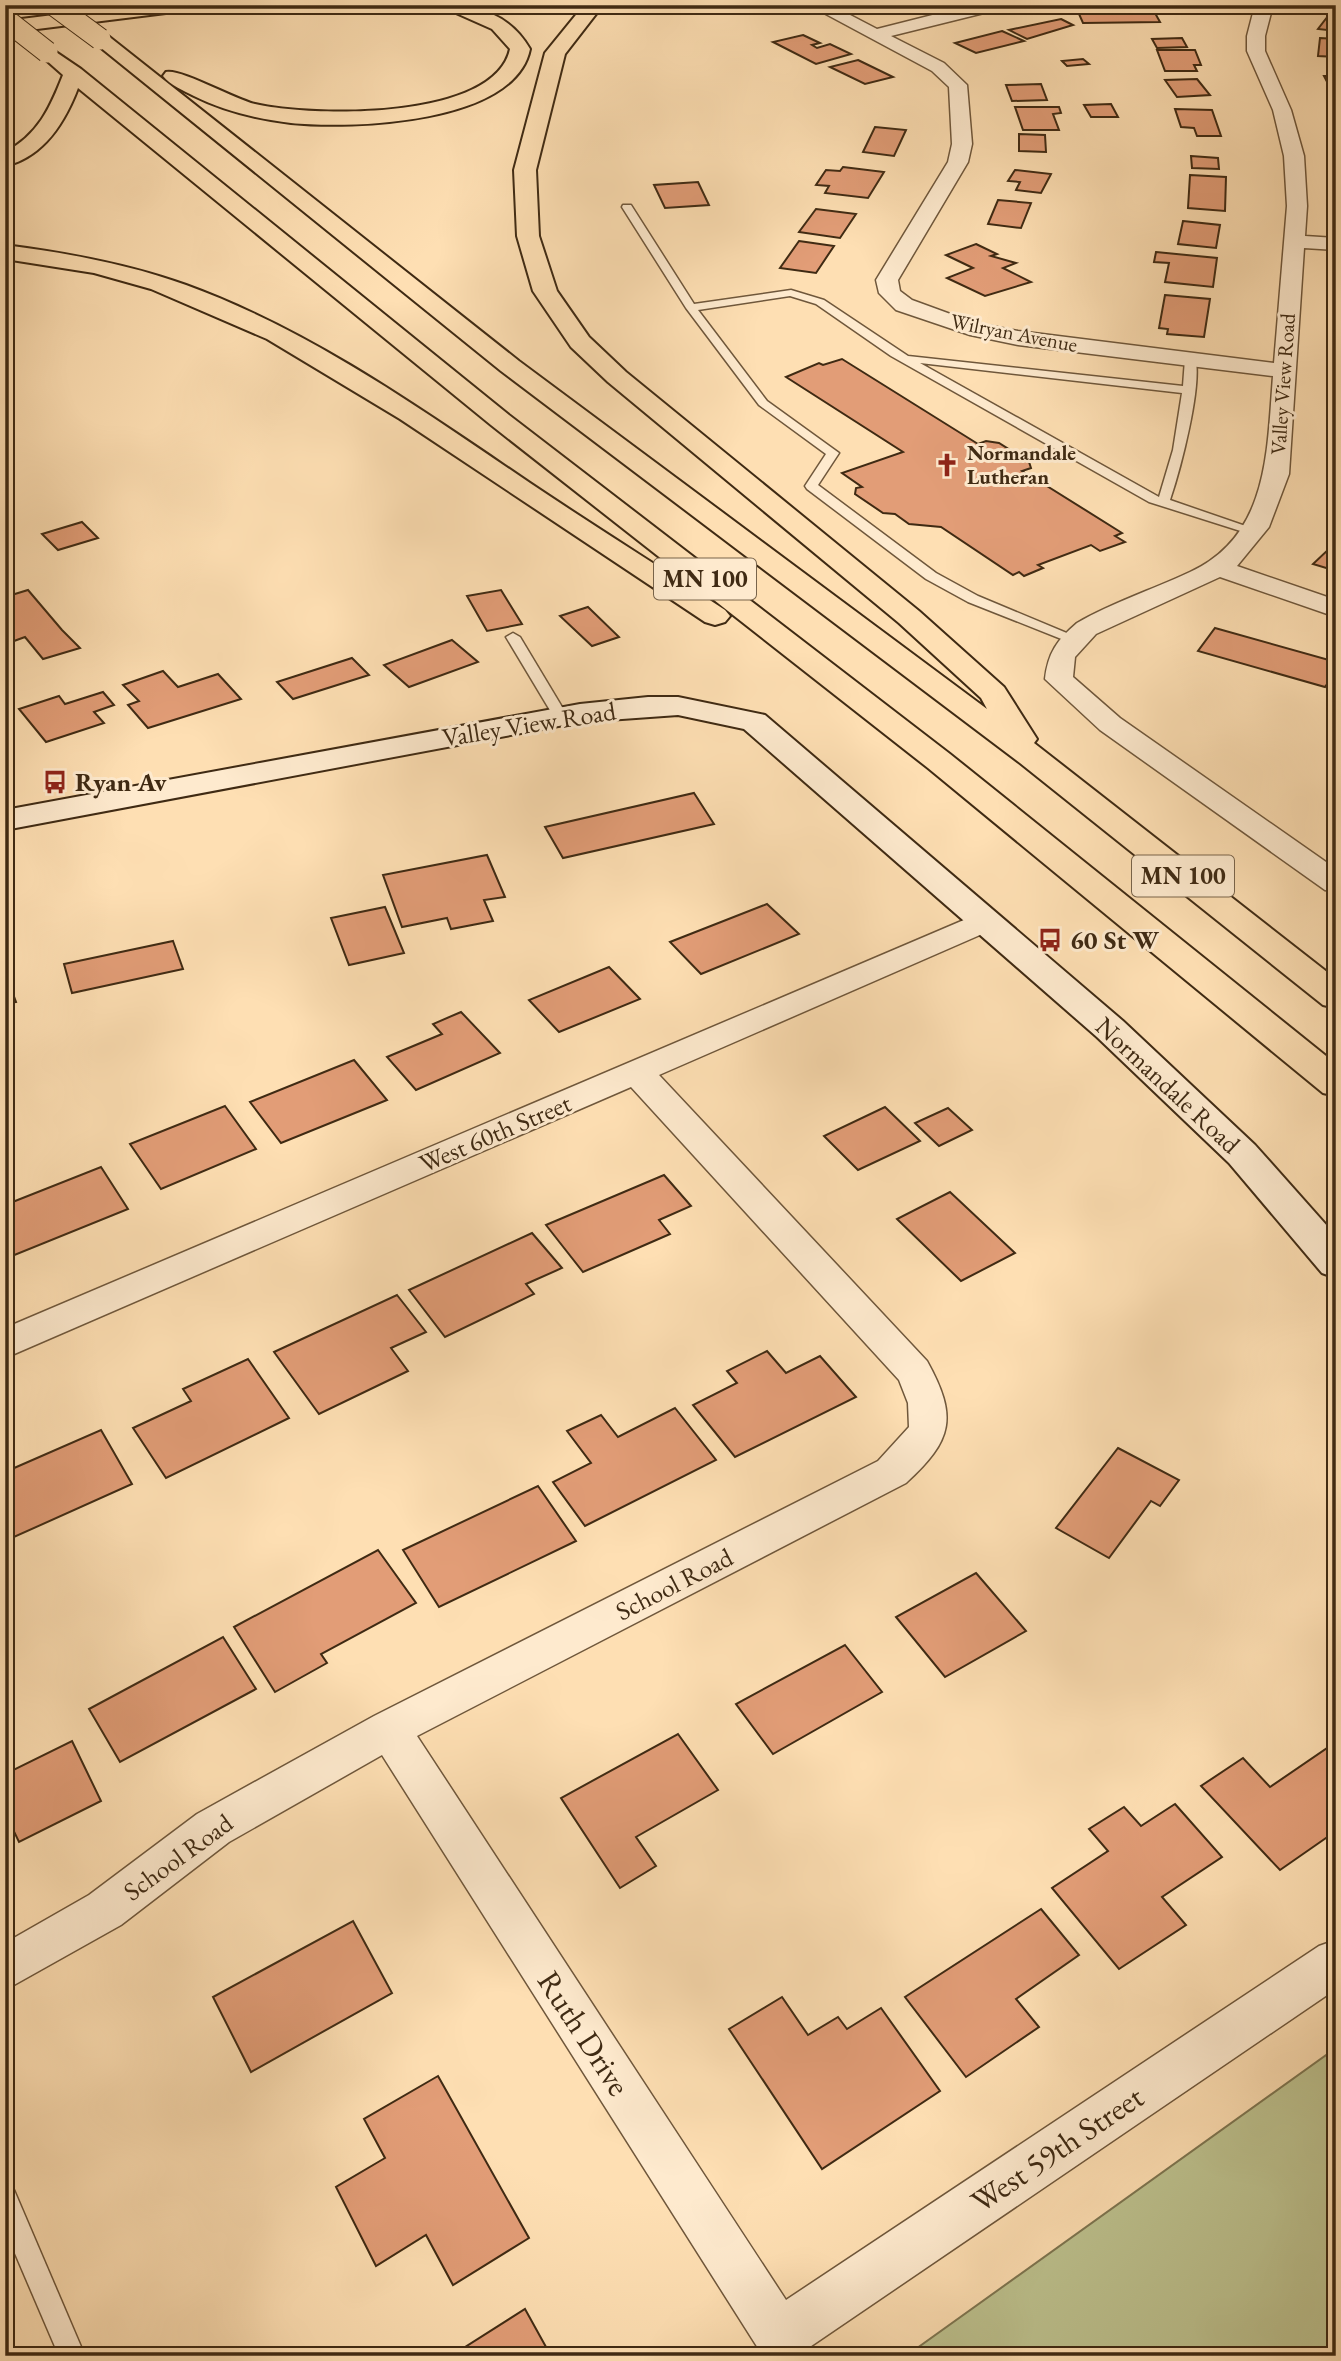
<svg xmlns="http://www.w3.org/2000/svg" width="1341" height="2361" font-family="'EB Garamond',serif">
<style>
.green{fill:#bdc28f;stroke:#7e7651;stroke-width:2}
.building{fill:#e29d77;stroke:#3f2a13;stroke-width:2}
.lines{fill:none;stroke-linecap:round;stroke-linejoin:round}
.lane-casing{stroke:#6f573b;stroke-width:3}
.street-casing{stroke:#6f573b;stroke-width:3}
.secondary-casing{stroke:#3f2a13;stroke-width:4}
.highway-casing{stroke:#3f2a13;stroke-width:4}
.lane{fill:#feeace;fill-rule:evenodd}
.street{fill:#feeace;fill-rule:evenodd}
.secondary{fill:#feeace;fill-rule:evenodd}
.highway{fill:#fedfb3;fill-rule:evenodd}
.highway-bridge-casing{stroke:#3f2a13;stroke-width:23;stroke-linecap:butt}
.highway-bridge{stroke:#fedfb3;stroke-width:21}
.labels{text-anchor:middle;stroke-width:6;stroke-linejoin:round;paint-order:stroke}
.far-street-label{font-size:21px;fill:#3f2a13;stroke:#feeace}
.far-poi-label{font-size:21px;font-weight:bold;fill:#3f2a13;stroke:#feeace;text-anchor:start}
.shield{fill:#feeace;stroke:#78644b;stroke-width:2}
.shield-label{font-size:24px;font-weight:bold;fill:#3f2a13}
.street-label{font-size:26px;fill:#3f2a13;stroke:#feeace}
.poi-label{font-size:26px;font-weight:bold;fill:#3f2a13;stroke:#feeace;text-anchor:start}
.near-street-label{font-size:32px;fill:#3f2a13;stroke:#feeace}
</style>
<rect width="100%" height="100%" fill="#fedfb3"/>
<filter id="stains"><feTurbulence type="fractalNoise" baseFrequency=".00286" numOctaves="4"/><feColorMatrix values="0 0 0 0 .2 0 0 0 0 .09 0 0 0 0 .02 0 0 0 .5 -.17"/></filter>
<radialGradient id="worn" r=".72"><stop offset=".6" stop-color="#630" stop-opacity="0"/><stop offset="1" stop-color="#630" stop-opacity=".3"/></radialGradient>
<polygon class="green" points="1336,2048 1336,2356 906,2356"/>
<g class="building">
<polygon points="1335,7 1336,31 1318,29"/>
<polygon points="1155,13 1160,22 1083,23 1079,14"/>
<polygon points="1061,19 1073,25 1027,39 1009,30"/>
<polygon points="1002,31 1024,41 976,53 955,43"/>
<polygon points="803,35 820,43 812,45 817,48 830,44 851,54 816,64 773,42"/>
<polygon points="1182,38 1187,47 1157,48 1152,39"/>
<polygon points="1320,38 1336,39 1336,57 1318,56"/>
<polygon points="1157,50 1195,50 1201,65 1194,65 1197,71 1165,71"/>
<polygon points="1083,59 1089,64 1067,66 1062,61"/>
<polygon points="858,60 893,77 865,84 830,67"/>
<polygon points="1324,76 1336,76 1336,97 1335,97"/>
<polygon points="1197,79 1210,95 1177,97 1165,80"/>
<polygon points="1041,84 1047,100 1012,101 1006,85"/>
<polygon points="1111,104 1118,117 1091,117 1084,105"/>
<polygon points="1015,107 1059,107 1061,113 1053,114 1059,130 1023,130"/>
<polygon points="1175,109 1212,110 1221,136 1197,136 1194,128 1181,127"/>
<polygon points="875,127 906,130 894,156 863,152"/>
<polygon points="1019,134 1045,135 1046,152 1019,151"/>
<polygon points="1191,156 1218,158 1219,169 1192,168"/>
<polygon points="843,167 884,172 868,198 825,193 829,186 816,185 826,170 840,171"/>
<polygon points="1015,170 1051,174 1041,193 1016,190 1020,182 1008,181"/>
<polygon points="1190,175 1226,177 1225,211 1188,208"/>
<polygon points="698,182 709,205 665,208 654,185"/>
<polygon points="998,200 1031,203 1021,228 988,224"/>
<polygon points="816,209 856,214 840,238 799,232"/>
<polygon points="1183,221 1220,225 1216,248 1178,244"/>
<polygon points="799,241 834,246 816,273 780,268"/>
<polygon points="976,244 997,254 991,256 1016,263 1003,268 1031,282 985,296 947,278 973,268 946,255"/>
<polygon points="1156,252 1217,258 1213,287 1165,282 1169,263 1154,262"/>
<polygon points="1165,295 1210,299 1204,337 1167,334 1168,329 1159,328"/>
<polygon points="842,359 978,444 986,441 999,443 1029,462 1031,468 1022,471 1031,477 1048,479 1047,486 1122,533 1115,536 1125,542 1100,551 1091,545 1038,565 1043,568 1024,576 1019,572 1013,575 941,527 909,524 895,514 883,513 855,494 856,488 862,487 842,473 903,452 786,377 819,363 823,365"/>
<polygon points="82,522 98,538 58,550 42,534"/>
<polygon points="1332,546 1336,547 1336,571 1313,564"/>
<polygon points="28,590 62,630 80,648 43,659 25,637 14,641 5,630 5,597"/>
<polygon points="501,590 522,624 487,631 467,596"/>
<polygon points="588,607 619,637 592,646 560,616"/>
<polygon points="1215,628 1336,662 1336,671 1325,687 1198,651"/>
<polygon points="452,640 478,662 409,687 384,665"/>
<polygon points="352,658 369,675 293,699 277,682"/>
<polygon points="163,671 178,687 218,674 241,699 148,728 128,705 139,701 123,685"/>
<polygon points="103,692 114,705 94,712 104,723 46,742 19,709 59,696 65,704"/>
<polygon points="694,793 714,824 563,858 545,827"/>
<polygon points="487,855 505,897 484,900 493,921 451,929 447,918 402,927 383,875"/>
<polygon points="767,904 799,934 701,974 670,942"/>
<polygon points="385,907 404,953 349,965 331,918"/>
<polygon points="173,941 183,969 72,993 64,964"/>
<polygon points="609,967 640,999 559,1032 529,1000"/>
<polygon points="5,972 16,1002 5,1004"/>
<polygon points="461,1012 500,1053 416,1090 387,1057 442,1034 433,1024"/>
<polygon points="354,1060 387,1100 281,1143 250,1102"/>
<polygon points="225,1106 256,1149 161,1189 130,1144"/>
<polygon points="885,1107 920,1141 858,1170 824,1136"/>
<polygon points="948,1108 972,1130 939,1146 915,1123"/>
<polygon points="101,1167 128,1209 12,1256 5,1243 5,1205"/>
<polygon points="664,1175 691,1206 659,1220 670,1234 583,1272 546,1225"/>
<polygon points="950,1192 1015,1253 961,1281 897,1219"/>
<polygon points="532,1233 562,1268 526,1284 534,1294 445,1337 409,1290"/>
<polygon points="397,1295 426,1332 391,1348 408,1371 319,1414 274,1352"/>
<polygon points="767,1351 786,1373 820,1356 856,1397 735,1457 693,1405 737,1383 727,1371"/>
<polygon points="248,1359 289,1418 166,1478 133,1428 191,1401 183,1389"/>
<polygon points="675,1408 716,1460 585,1526 553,1482 591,1463 567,1431 601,1415 618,1437"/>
<polygon points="101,1430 132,1484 5,1541 5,1472"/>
<polygon points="1118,1448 1179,1480 1160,1506 1151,1501 1109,1558 1056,1528"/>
<polygon points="538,1486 576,1541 439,1607 403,1550"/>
<polygon points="378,1550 416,1603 321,1654 327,1663 275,1692 234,1627"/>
<polygon points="976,1573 1026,1631 945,1677 896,1617"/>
<polygon points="223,1637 256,1689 120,1762 89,1709"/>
<polygon points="845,1645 882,1692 773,1754 736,1704"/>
<polygon points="678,1734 718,1790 636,1837 656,1866 620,1888 561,1798"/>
<polygon points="72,1741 101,1801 19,1842 9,1821 5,1823 5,1774"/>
<polygon points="1336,1742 1336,1831 1280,1870 1201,1786 1243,1758 1270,1787"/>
<polygon points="1175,1804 1222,1857 1162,1897 1186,1925 1119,1969 1052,1888 1108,1851 1089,1829 1124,1807 1141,1826"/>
<polygon points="1041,1909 1079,1955 1016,1999 1039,2027 966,2077 905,1997"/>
<polygon points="353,1921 392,1993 251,2072 213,1997"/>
<polygon points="782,1997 808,2035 838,2017 847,2029 881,2008 940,2091 822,2169 729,2029"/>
<polygon points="438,2076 529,2238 453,2285 426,2235 376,2266 336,2187 385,2158 364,2119"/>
<polygon points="525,2309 551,2356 451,2356"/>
</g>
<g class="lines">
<g class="lane-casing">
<g id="lane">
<path d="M623,205H631L694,304L791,290L824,300L908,356L1183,386L1185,359L1195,357C1203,384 1180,471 1170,500L1260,531L1250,534L1149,502L891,356L816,304L790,296L698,310L767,401L839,453L818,485L936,573L978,596L1081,639L1079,642H1069L968,602L926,579L807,489L805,486L826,454L759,405L686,308L622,207ZM920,363L1182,393L1173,450L1159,497Z"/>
<polygon points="513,633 520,637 568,717 566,720 556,720 554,717 506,637"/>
<polygon points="5,2186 14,2190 85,2356 59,2356 5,2230"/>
</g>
</g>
<g class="street-casing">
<g id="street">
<path d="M809,5H831L877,29L972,5H1002L1000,9L891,36L944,63L967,85L972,144L968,162L898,280L900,291L912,300L975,323L1018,331L1274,363L1287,206L1284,156L1273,110L1247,51V36L1255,5H1273L1265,36V51L1291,110L1304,156L1307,206L1305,236L1336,238V250L1304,248L1289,474L1269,527L1237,566L1336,600V617L1220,577L1096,634L1075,657L1073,677L1120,718L1336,869V892L1325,890L1100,730L1045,679C1048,653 1057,640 1077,623C1113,602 1152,590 1190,572C1269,536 1267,451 1273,376L1018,345L970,335L896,310L879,293L876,280L948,162L952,144L949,87L932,71Z"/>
<path d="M985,911L996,914L1001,921L996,928L659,1075L927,1361C958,1417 953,1440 906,1483L417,1736L786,2300L1319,1946L1336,1940V1989L798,2355L763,2356L382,1755L229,1842L121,1925L5,1990V1943L89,1895L197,1814L374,1716L878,1461L909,1427L908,1403L899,1380L631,1087L5,1358V1328Z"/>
</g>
</g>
<g class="secondary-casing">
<polygon id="secondary" points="648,697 678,697 765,715 1123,1021 1255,1145 1336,1236 1336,1278 1322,1273 1229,1163 1097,1037 744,729 678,715 580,722 5,830 5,810 580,704"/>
</g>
<g class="highway-casing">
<g id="highway">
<polygon points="134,5 191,5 182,11 5,33 5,21"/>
<path d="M438,5C477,5 509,13 530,49C515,124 352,129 291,123C258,119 224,111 194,96C184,91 170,85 163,76L166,72C180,68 234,99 255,104C311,117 495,121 510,49L492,29Z"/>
<polygon points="584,5 603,5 565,54 536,170 539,236 557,291 589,337 626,372 919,611 1004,687 1037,739 1034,743 1336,979 1336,1008 1323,1005 1020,763 501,371 90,39 93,35 107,35 519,361 987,709 981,698 899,623 608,382 571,347 533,291 517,236 514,170 545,53"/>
<path d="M47,46L81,69L509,415L950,754L1336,1064V1096L1323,1093L928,768L491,425L78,88C65,122 44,157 5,166V152C38,135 50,108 63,75L37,52Z"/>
<path d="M5,245C67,253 128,264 186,285C310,330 421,409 530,483C594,526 660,567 725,610L730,616L725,622L715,625L705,622L400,419L267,339L151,289L94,273L5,259Z"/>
</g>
</g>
<use href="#lane" class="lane"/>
<use href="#street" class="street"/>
<use href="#secondary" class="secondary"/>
<use href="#highway" class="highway"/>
<g class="highway-bridge-casing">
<g id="highway-bridge">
<polyline points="54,5 100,39"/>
<polyline points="5,19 47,52"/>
</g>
</g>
<use href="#highway-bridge" class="highway-bridge"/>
</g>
<defs>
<g id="church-bare" transform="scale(1.89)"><path d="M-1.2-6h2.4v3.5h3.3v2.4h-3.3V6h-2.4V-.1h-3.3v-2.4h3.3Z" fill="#8f2418" stroke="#feeace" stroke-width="2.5" paint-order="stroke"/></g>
<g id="bus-bare" transform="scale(1.89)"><path d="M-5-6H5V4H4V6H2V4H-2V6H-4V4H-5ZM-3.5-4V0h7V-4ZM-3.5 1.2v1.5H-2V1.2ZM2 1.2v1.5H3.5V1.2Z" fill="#8f2418" stroke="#feeace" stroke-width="2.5" paint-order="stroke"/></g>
</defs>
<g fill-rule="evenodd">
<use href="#church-bare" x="947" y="465"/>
<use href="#bus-bare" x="55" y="782"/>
<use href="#bus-bare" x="1050" y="940"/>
</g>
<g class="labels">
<g class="far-street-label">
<text transform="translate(1014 333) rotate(11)" y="7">Wilryan Avenue</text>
<text transform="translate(1283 384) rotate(-86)" y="7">Valley View Road</text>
</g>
<g class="far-poi-label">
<text x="967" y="460">Normandale<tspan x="967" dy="24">Lutheran</tspan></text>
</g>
<g class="shield">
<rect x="654" y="558.5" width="102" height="41" rx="5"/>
<rect x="1132" y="855.5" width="102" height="41" rx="5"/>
</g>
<g class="shield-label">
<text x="705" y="587">MN 100</text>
<text x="1183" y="884">MN 100</text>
</g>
<g class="street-label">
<text transform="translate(529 724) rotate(-9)" y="9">Valley View Road</text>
<text transform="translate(1168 1085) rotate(43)" y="9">Normandale Road</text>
<text transform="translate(495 1133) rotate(-23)" y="9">West 60th Street</text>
<text transform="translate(674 1584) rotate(-27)" y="9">School Road</text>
<text transform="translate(178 1857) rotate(-36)" y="9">School Road</text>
</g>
<g class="poi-label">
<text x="75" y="791">Ryan Av</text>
<text x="1070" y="949">60 St W</text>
</g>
<g class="near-street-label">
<text transform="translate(584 2033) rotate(57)" y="11">Ruth Drive</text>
<text transform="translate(1057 2149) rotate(-34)" y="11">West 59th Street</text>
</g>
</g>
<rect width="1341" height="2361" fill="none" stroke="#fedfb3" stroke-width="28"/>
<rect x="7" y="7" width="1327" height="2347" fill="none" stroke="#3f2a13" stroke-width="3.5"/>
<rect x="14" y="14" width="1313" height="2333" fill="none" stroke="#3f2a13" stroke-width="2"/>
<rect width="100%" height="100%" filter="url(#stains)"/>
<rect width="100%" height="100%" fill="url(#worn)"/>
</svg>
